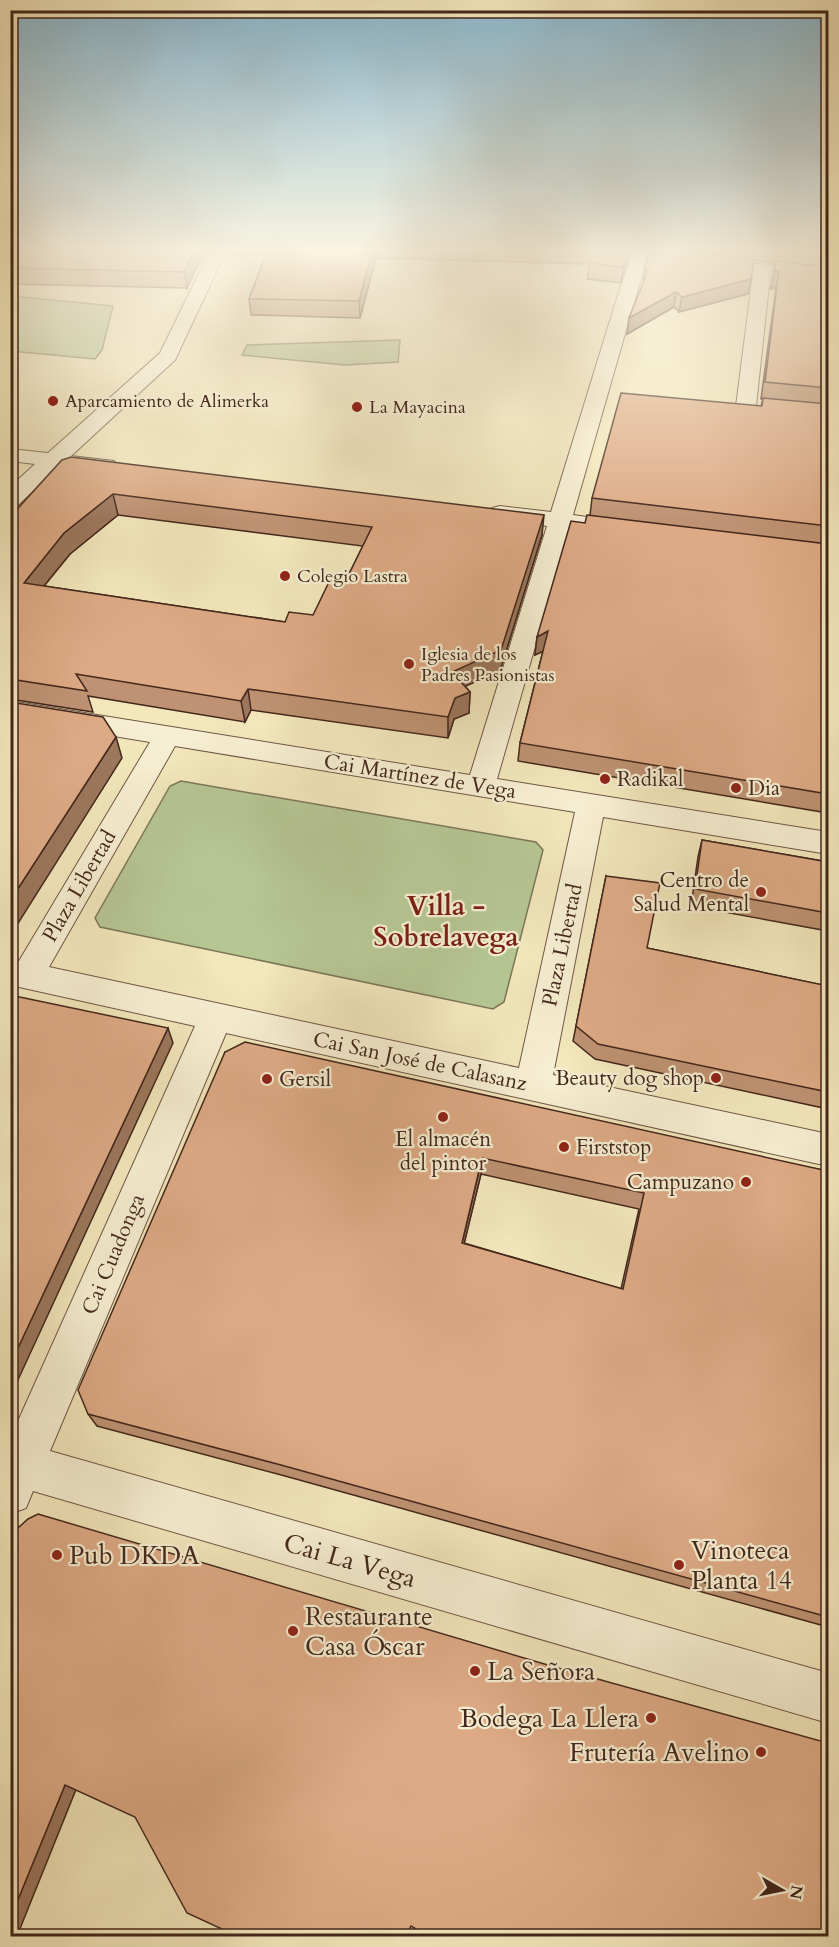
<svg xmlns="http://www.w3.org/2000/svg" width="839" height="1947" font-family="Cardo,serif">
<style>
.green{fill:#b6c794;stroke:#7c7758;stroke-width:1.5}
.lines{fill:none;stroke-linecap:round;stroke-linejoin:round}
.street-casing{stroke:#6f5744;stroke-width:2}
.street{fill:#f7efd3;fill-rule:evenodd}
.wall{fill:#be9272;stroke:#43271c;stroke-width:1.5;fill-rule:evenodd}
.shaded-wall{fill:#9b775d;stroke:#43271c;stroke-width:1.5}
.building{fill:#ddaa85;stroke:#43271c;stroke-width:1.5;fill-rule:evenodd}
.poi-dot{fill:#8f2418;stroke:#f7efd3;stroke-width:2}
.labels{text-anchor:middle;stroke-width:4.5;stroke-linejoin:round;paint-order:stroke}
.far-poi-label{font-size:18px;fill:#43271c;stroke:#f7efd3;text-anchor:start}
.street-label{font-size:21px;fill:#43271c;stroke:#f7efd3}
.poi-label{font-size:21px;fill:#43271c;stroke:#f7efd3;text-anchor:start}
.near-poi-label{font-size:26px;fill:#43271c;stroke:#f7efd3;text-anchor:start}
.near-street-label{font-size:26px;fill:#43271c;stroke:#f7efd3}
.district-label{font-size:27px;font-weight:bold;fill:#7a1f14;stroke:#f7efd3}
</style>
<rect width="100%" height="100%" fill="#f3e7bc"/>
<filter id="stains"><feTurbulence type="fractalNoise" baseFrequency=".00333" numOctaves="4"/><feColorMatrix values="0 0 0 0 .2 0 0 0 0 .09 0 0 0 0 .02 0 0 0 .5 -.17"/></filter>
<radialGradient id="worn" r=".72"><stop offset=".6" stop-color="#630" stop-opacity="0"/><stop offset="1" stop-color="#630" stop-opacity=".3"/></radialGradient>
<g class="green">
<polygon points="11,296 113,306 102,350 95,359 11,351"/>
<polygon points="400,340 398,362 345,365 242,355 247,345"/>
<polygon points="181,781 536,842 543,850 504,1002 493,1009 100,927 95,918 170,786"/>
</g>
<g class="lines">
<g class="street-casing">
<g id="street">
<polygon points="211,249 227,249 175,360 71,456 114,461 117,466 114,471 106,472 58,467 18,505 10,507 10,487 35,464 10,461 10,449 48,453 160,353"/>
<path d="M635,249H651L639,285L573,515L623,522L626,527L623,532L615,534L569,528L497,779L828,832V854L603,817L553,1075L828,1134V1166L226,1033L50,1451L828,1673V1723L33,1491L26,1508L10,1514V1439L195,1026L10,985V959L19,961L150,742L10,719V701L470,775L547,526L492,518L489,513L492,508L500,506L551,512L621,285ZM175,746L575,812L519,1068L49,967Z"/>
<polygon points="708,259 828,271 828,281 770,275 756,406 753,410 739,410 736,406 753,274 702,268 700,264 702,260"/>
</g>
</g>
<use href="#street" class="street"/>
</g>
<g class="wall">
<polygon points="10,249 209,249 206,254 203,254 187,288 10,284"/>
<polygon points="226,249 629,249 628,260 621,283 587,279 589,264 376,258 360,318 251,315 249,299 266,255 227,254"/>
<polygon points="650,249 828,249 828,813 518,761 520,743 543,651 535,655 537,637 585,523 590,515 592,498 761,406 763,399 761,399 776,287 771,289 775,263 754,260 748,294 679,312 674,307 627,334 629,318 643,285 644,270"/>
<path d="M62,460L542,535L500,671L465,686L470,692L469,713L454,719L448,738L251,710L245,722L88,696L93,712L10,699V517ZM118,515L363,546L347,578L313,615L285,622L44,586L70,554Z"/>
<polygon points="702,840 828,862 828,931 691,906 698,857"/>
<polygon points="606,876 647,948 828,986 828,1109 595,1059 573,1041"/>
<path d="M225,1052L828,1171V1627L285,1476L97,1426L88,1414ZM481,1174L639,1209L621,1289L464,1243Z"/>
</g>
<g class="shaded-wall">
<polygon points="195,249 202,249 203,254 187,288 184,272"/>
<polygon points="373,249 375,249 376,258 360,318 359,301"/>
<polygon points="628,249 629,249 628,260 621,283 623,267"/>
<polygon points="779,271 776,287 771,289 774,272"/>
<polygon points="751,279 748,294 679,312 682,297"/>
<polygon points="676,292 674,307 627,334 629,318"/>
<polygon points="113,494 118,515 70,554 30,603 24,583 64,533"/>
<polygon points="544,515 542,535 500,671 452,692 452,672"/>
<polygon points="548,631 546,650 535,655 537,637"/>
<polygon points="248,689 251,710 245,722 241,701"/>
<polygon points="470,692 469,713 454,719 448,738 448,717 455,698"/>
<polygon points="116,737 122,758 17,925 10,928 10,901"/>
<polygon points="168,1028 173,1043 17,1382 10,1385 10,1365"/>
<polygon points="482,1158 481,1174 461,1257 462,1243"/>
<polygon points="65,1785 77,1787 17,1936 10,1936 10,1919"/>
</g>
<g class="building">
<polygon points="10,249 195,249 184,272 10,268"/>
<polygon points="268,249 373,249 359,301 249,299"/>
<polygon points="594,249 628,249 623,267 589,263"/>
<polygon points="650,249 662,249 754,260 751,279 682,297 676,292 629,318 648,270 644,270"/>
<polygon points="799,249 828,249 828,252"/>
<polygon points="776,261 828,267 828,388 765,382 779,271 774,272"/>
<polygon points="621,393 762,406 763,398 828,404 828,526 592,498"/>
<path d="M71,457L544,515L501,650L452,672L470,692L455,698L448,717L248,689L241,701L76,674L87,691L10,679V517L62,460ZM113,494L372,527L347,578L330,580L313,615L289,612L285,622L24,583L64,533Z"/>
<polygon points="587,515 828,544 828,794 520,743 548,631 537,637 571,521 585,523"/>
<polygon points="10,702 103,717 116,737 10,901"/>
<polygon points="702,840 828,862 828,913 695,889"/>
<polygon points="606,876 660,883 647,948 828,986 828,1092 598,1044 576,1026"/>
<polygon points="10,995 168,1028 10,1365"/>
<path d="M245,1042L828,1171V1617L281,1465L88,1414L78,1390L225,1052ZM482,1158L644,1193L623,1289L462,1243Z"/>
<polygon points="38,1514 558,1668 828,1743 828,1936 428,1936 411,1926 406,1936 237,1936 187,1913 135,1817 65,1785 10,1919 10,1546 18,1528 28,1519"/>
</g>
<linearGradient id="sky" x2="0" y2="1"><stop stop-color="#8ab9d0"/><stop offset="0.48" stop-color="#faf4e1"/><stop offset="1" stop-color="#faf4e1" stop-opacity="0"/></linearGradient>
<rect width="839" height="522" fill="url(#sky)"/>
<g class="poi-dot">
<circle cx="53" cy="401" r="6"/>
<circle cx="357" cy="407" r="6"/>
<circle cx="285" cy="576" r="6"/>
<circle cx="409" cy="664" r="6"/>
<circle cx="605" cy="779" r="6"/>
<circle cx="736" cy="788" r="6"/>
<circle cx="761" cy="892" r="6"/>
<circle cx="716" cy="1078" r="6"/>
<circle cx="267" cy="1079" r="6"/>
<circle cx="443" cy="1117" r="6"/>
<circle cx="564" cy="1147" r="6"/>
<circle cx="746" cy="1182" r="6"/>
<circle cx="57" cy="1555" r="6"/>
<circle cx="679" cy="1565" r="6"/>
<circle cx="293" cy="1631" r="6"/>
<circle cx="475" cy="1671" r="6"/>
<circle cx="651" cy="1718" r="6"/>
<circle cx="761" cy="1752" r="6"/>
</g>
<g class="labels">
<g class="far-poi-label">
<text x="65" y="407">Aparcamiento de Alimerka</text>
<text x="369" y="413">La Mayacina</text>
<text x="297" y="582">Colegio Lastra</text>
<text x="421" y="660">Iglesia de los<tspan x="421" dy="21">Padres Pasionistas</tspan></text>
</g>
<g class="street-label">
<text transform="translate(420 776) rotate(9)" y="7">Cai Martínez de Vega</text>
<text transform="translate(79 886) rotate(-60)" y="7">Plaza Libertad</text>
<text transform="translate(562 945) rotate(-78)" y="7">Plaza Libertad</text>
<text transform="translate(420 1061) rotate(12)" y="7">Cai San José de Calasanz</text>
<text transform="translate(113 1254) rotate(-67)" y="7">Cai Cuadonga</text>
</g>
<g class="poi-label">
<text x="617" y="786">Radikal</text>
<text x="748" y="795">Dia</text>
<text x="749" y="887" text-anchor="end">Centro de<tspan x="749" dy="24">Salud Mental</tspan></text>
<text x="704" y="1085" text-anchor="end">Beauty dog shop</text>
<text x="279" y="1086">Gersil</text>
<text x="443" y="1146" text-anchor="middle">El almacén<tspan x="443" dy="24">del pintor</tspan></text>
<text x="576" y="1154">Firststop</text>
<text x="734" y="1189" text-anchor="end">Campuzano</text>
</g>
<g class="near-poi-label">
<text x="691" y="1559">Vinoteca<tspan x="691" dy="30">Planta 14</tspan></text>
<text x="69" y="1564">Pub DKDA</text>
<text x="305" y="1625">Restaurante<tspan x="305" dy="30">Casa Óscar</tspan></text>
<text x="487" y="1680">La Señora</text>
<text x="639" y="1727" text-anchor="end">Bodega La Llera</text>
<text x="749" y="1761" text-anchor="end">Frutería Avelino</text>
</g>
<g class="near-street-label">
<text transform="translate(350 1560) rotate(16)" y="9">Cai La Vega</text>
</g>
<g class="district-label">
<text x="446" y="915">Villa -<tspan x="446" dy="31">Sobrelavega</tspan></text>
</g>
</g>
<rect width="839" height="1947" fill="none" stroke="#f3e7bc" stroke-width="36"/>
<rect x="12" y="12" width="815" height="1923" fill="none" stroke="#43271c" stroke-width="3"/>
<rect x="18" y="18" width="803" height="1911" fill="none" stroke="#43271c" stroke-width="1.5"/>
<g transform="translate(782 1890) rotate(99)" stroke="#f7efd3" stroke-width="4.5" paint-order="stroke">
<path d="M0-4.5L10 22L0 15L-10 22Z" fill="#43271c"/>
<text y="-9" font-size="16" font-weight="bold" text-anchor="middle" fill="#43271c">N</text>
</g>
<rect width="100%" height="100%" filter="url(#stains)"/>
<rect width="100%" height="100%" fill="url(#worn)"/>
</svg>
